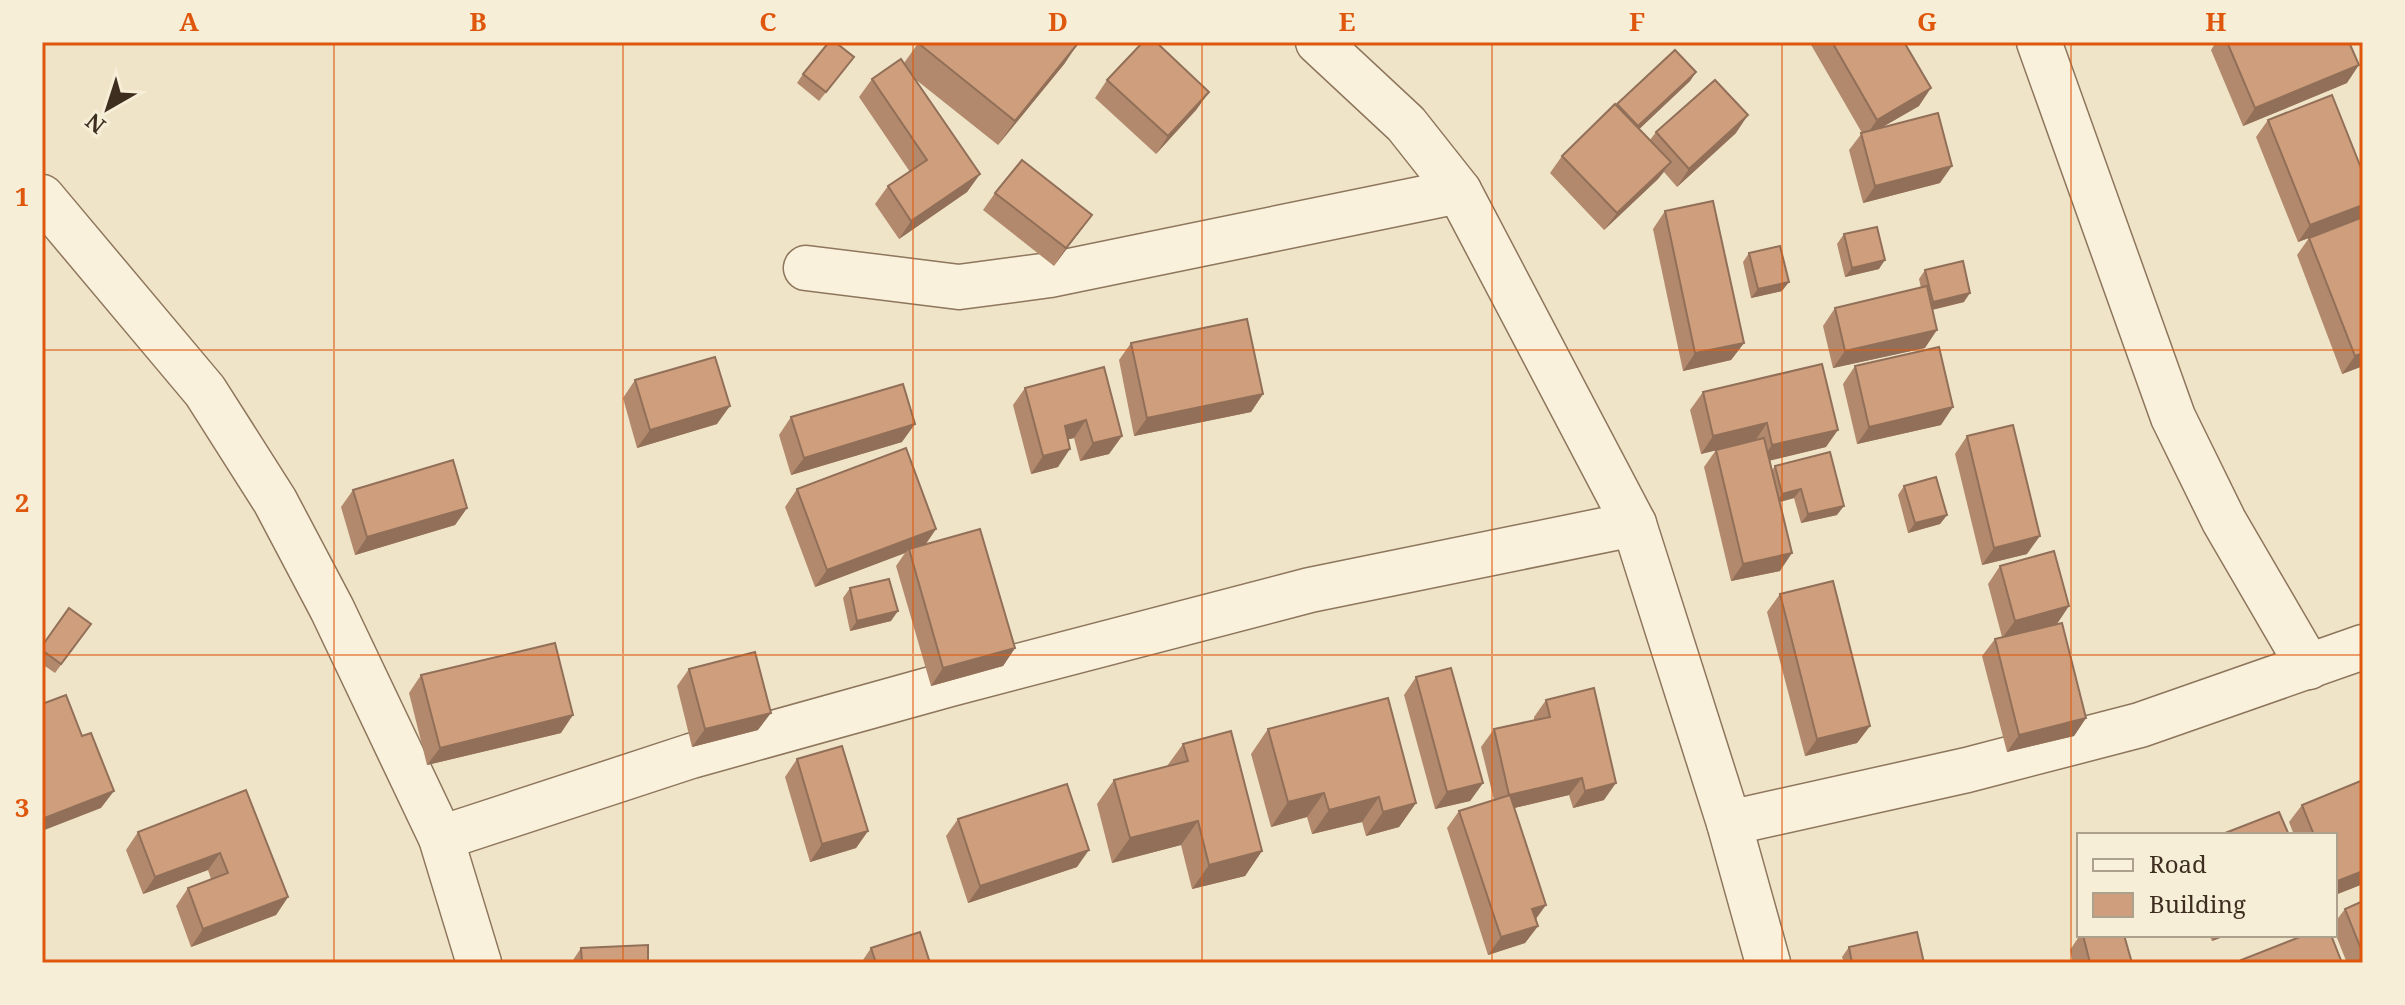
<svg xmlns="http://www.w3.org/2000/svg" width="2405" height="1005" font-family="'Noto Serif',serif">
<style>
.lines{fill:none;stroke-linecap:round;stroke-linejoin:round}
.street-casing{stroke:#8d765c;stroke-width:47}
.street{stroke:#faf1dc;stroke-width:44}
.wall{fill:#b2896c}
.shaded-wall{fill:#916f58}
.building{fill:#cf9f7d;stroke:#916f58;stroke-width:2}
.grid{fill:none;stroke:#df570d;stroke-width:2;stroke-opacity:0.55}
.neatline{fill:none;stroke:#df570d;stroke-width:3}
.grid-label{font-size:26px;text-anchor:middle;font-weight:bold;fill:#df570d}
</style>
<rect width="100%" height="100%" fill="#f0e4c8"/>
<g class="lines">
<g class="street-casing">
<g id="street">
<polyline points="1318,42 1406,124 1459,191 1634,524 1729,823 1768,963"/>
<polyline points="2039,42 2173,417 2224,521 2309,667"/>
<polyline points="42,197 205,391 275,501 332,609 441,838 479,963"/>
<polyline points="806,268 959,287 1050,275 1459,191"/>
<polyline points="1729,823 1967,770 2140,725 2363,647"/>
<polyline points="441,838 691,756 950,684 1310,590 1634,524"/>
</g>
</g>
<use href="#street" class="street"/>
</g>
<g class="wall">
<polygon points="919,42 1065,63 998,145 915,79 980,174 967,192 899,239 875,204 888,186 910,172 859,97 872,79 904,63"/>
<polygon points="1811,42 1904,42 1919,106 1881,128 1940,183 1863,203 1849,150 1862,133 1810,43"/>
<polygon points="2216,42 2349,42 2347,83 2243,126 2211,50"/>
<polygon points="1675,50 1696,72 1690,81 1639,129 1650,140 1656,132 1736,133 1677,187 1664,172 1658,179 1604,230 1550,173 1562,156"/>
<polygon points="847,66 819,101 797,83 803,74"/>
<polygon points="1107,80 1209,92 1196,110 1156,154 1095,98"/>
<polygon points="2268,120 2363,173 2363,366 2342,374 2297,255 2309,238 2298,242 2256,137"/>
<polygon points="995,193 1079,232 1054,266 983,210"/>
<polygon points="1665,211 1744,343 1731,360 1683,371 1653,229"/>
<polygon points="1844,234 1879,269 1845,277 1837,244"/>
<polygon points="1749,253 1782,291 1751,298 1743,262"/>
<polygon points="1925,270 1964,302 1932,310 1925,348 1833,368 1823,326 1835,308 1921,288 1919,279"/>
<polygon points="1131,343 1263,394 1251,412 1134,436 1119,360"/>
<polygon points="1855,366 1941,425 1857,444 1843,384"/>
<polygon points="635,380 717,424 637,448 623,398"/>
<polygon points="1025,388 1122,436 1109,454 1080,461 1074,438 1068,439 1058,467 1031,474 1013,405"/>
<polygon points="1703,392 1826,447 1770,460 1772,470 1775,466 1837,515 1801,523 1794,498 1780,502 1780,571 1731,581 1704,467 1716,450 1701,454 1690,410"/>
<polygon points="791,417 902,442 791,475 779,435"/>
<polygon points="1967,436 2027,554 1982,565 1955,454"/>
<polygon points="1904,486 1947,515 1940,524 1908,533 1898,495"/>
<polygon points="797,489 936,529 926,544 1015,648 1003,666 931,686 896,566 905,553 815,587 785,507"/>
<polygon points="353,490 467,508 455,525 355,555 341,507"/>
<polygon points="2000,566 2057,624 2086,718 2074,736 2007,752 1982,656 1995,639 2002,637 1988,584"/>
<polygon points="850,588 891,621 850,631 843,598"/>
<polygon points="1780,594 1870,726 1857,743 1805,756 1767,612"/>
<polygon points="91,624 55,673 42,664 42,646"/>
<polygon points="689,669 758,730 692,747 677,686"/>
<polygon points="421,675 561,733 427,765 409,693"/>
<polygon points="1416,677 1483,783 1470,801 1435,809 1404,695"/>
<polygon points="1546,700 1604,800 1573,808 1569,795 1514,808 1538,926 1525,943 1488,955 1447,828 1459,811 1494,800 1481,747 1494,729 1534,720 1534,717"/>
<polygon points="1268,729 1416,803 1399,827 1366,836 1362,822 1312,834 1307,817 1271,827 1251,754"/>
<polygon points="1183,744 1262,851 1245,876 1192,889 1181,845 1112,863 1097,804 1114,780 1167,766"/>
<polygon points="797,759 868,831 856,848 810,862 785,777"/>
<polygon points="2363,780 2363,884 2335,895 2335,835 2294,835 2289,822 2302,805"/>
<polygon points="246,790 288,897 276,915 191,947 176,906 188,888 211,879 208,870 143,894 126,850 138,832"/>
<polygon points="958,819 1077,867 968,903 946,836"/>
<polygon points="2363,901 2363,963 2347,963 2335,933 2335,922 2345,909"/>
<polygon points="2080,935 2124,935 2132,963 2073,963 2070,950"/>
<polygon points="2209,935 2228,935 2212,941"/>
<polygon points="1849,947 1924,963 1844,963 1842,957"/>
<polygon points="581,948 648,963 571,963"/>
<polygon points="871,948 930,963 861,963"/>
</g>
<g class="shaded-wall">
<polygon points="1079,42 1065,63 998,145 1015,121"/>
<polygon points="2359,65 2347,83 2243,126 2255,108"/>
<polygon points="1696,72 1690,81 1632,136 1638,126"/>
<polygon points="1931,88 1919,106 1865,137 1877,120"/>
<polygon points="1209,92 1196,110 1156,154 1168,136"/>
<polygon points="1748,115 1736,133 1677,187 1689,169"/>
<polygon points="1671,162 1658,179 1604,230 1617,213"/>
<polygon points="1952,166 1940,183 1863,203 1875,186"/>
<polygon points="980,174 967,192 899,239 911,221"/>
<polygon points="2363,205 2363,216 2362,218 2298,242 2310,225"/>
<polygon points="1092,215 1079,232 1054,266 1066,248"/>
<polygon points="1885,260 1879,269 1845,277 1852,268"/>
<polygon points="1789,282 1782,291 1751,298 1758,289"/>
<polygon points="1970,293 1964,302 1927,311 1933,302"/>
<polygon points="1937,330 1925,348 1833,368 1845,351"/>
<polygon points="1744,343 1731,360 1683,371 1695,353"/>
<polygon points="2363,353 2363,366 2342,374 2355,356"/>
<polygon points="1263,394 1251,412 1134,436 1147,418"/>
<polygon points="730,406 717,424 637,448 650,430"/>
<polygon points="1953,407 1941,425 1857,444 1869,427"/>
<polygon points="1086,420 1074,438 1053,443 1065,426"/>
<polygon points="1767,423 1755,441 1701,454 1713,436"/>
<polygon points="915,424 902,442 791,475 804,458"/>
<polygon points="1838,430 1826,447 1760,463 1772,445"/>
<polygon points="1122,436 1109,454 1080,461 1093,443"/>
<polygon points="1070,449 1058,467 1031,474 1043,456"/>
<polygon points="1801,489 1794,498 1776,503 1782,494"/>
<polygon points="1844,506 1837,515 1801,523 1808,514"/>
<polygon points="467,508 455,525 355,555 367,537"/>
<polygon points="1947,515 1940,524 1908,533 1915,523"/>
<polygon points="936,529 924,546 909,549 905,553 815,587 827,570"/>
<polygon points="2040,536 2027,554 1982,565 1994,548"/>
<polygon points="1792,553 1780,571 1731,581 1743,564"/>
<polygon points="2069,606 2057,624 2002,638 2015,621"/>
<polygon points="898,611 891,621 850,631 857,621"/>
<polygon points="1015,648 1003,666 931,686 943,668"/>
<polygon points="771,713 758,730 692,747 705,729"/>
<polygon points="573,715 561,733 427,765 440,748"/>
<polygon points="2086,718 2074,736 2007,752 2019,735"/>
<polygon points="1870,726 1857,743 1805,756 1817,739"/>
<polygon points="1582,778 1569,795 1497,812 1509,795"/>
<polygon points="1483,783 1470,801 1435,809 1447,792"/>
<polygon points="1616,783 1604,800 1573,808 1585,791"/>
<polygon points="114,791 101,808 42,831 42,819"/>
<polygon points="1324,793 1307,817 1271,827 1288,802"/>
<polygon points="1379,797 1362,822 1312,834 1329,810"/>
<polygon points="1416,803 1399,827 1366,836 1383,812"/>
<polygon points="1198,821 1181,845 1112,863 1130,838"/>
<polygon points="868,831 856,848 810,862 822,844"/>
<polygon points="1089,850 1077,867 968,903 980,886"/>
<polygon points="1262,851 1245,876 1192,889 1209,865"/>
<polygon points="220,853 208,870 143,894 155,877"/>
<polygon points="2363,871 2363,884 2335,895 2335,882"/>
<polygon points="288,897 276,915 191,947 203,929"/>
<polygon points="1546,905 1533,923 1532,909"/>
<polygon points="1538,926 1525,943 1488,955 1501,937"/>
<polygon points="2216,935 2228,935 2212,941"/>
</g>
<g class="building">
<polygon points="829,42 835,42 854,57 826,92 803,74"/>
<polygon points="919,42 1079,42 1015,121 918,43"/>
<polygon points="1143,42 1156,42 1209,92 1168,136 1107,80"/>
<polygon points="1832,42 1904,42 1931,88 1877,120"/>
<polygon points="2227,42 2349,42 2359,65 2255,108"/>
<polygon points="1675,50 1696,72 1638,126 1617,104"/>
<polygon points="901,59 980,174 911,221 888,186 927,160 872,79"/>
<polygon points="1715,80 1748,115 1689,169 1656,132"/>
<polygon points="2332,95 2363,173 2363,205 2310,225 2268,120"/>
<polygon points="1615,104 1671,162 1617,213 1562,156"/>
<polygon points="1938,113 1952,166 1875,186 1861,133"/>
<polygon points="1022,160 1092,215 1066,248 995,193"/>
<polygon points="1713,201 1744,343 1695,353 1665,211"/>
<polygon points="2363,217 2363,353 2355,356 2309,238"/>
<polygon points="1877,227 1885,260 1852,268 1844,234"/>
<polygon points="1780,246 1789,282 1758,289 1749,253"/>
<polygon points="1963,261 1970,293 1933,302 1925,270"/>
<polygon points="1927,286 1937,330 1845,351 1835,308"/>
<polygon points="1247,319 1263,394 1147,418 1131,343"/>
<polygon points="1939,347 1953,407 1869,427 1855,366"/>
<polygon points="715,357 730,406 650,430 635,380"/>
<polygon points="1822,364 1838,430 1772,445 1767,423 1713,436 1703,392"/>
<polygon points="1104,367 1122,436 1093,443 1086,420 1065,426 1070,449 1043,456 1025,388"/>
<polygon points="903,384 915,424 804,458 791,417"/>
<polygon points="2013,425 2040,536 1994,548 1967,436"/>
<polygon points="1764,438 1792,553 1743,564 1716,450"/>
<polygon points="906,448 936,529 827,570 797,489"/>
<polygon points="1830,452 1844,506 1808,514 1801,489 1782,494 1775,466"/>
<polygon points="453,460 467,508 367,537 353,490"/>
<polygon points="1936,477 1947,515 1915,523 1904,486"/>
<polygon points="980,529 1015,648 943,668 909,549"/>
<polygon points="2054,551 2069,606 2015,621 2000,566"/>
<polygon points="889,579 898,611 857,621 850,588"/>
<polygon points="1833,581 1870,726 1817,739 1780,594"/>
<polygon points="69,608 91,624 61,664 42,650 42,646"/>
<polygon points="2062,623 2086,718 2019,735 1995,639"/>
<polygon points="555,643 573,715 440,748 421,675"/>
<polygon points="755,652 771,713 705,729 689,669"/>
<polygon points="1451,668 1483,783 1447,792 1416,677"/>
<polygon points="1594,688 1616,783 1585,791 1582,778 1509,795 1494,729 1550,717 1546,700"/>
<polygon points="66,695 82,736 91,733 114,791 42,819 42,704"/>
<polygon points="1388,698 1416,803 1383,812 1379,797 1329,810 1324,793 1288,802 1268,729"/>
<polygon points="1231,731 1262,851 1209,865 1198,821 1130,838 1114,780 1188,761 1183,744"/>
<polygon points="842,746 868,831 822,844 797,759"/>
<polygon points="2363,780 2363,871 2335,882 2335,835 2314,835 2302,805"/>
<polygon points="1067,784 1089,850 980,886 958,819"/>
<polygon points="246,790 288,897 203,929 188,888 228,873 220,853 155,877 138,832"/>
<polygon points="1510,795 1546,905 1532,909 1538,926 1501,937 1459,811"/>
<polygon points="2279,812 2289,835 2220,835"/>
<polygon points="2363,901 2363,954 2345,909"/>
<polygon points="920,932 930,963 876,963 871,948"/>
<polygon points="1917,932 1924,963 1852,963 1849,947"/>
<polygon points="2083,935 2124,935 2132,963 2090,963"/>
<polygon points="2305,935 2331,935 2342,963 2242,963 2241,960"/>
<polygon points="648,945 648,963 582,963 581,948"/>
</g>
<path class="grid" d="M334,42V963M623,42V963M913,42V963M1202,42V963M1492,42V963M1782,42V963M2071,42V963M42,350H2363M42,655H2363"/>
<rect width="2405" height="1005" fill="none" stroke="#f7eed8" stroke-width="88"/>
<rect x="2077" y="833" width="260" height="104" fill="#f7eed8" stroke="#ada18e" stroke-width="2"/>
<rect x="2093" y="859" width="40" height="12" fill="#faf1dc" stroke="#ada18e" stroke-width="2"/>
<text x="2149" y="873" font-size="24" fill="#3d2e20">Road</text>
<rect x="2093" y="893" width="40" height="24" fill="#cf9f7d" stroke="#ada18e" stroke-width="2"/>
<text x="2149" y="913" font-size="24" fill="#3d2e20">Building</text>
<g transform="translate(108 108) rotate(219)" stroke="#f7eed8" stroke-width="6" paint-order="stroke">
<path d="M0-6L14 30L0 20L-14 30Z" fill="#3d2e20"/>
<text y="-12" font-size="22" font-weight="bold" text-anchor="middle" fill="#3d2e20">N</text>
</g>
<rect x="44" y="44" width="2317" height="917" class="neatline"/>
<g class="grid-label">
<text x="189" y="31">A</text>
<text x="478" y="31">B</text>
<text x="768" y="31">C</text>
<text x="1058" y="31">D</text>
<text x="1347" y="31">E</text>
<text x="1637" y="31">F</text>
<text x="1927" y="31">G</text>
<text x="2216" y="31">H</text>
<text x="22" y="206">1</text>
<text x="22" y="512">2</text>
<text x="22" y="817">3</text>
</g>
</svg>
